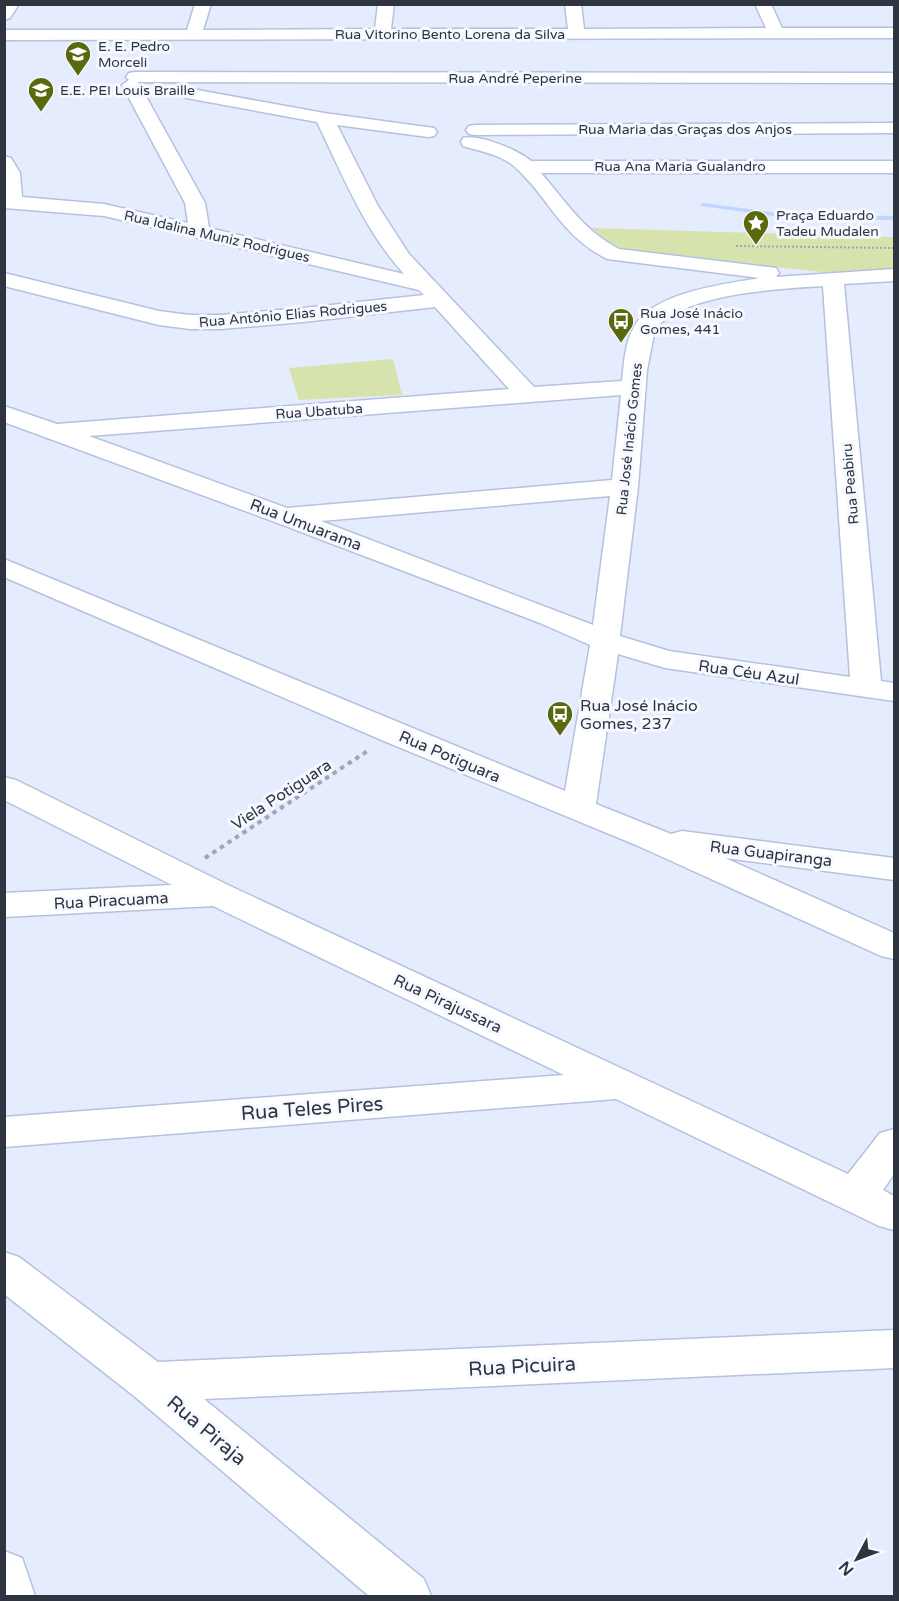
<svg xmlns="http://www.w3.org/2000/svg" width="899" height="1601" font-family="'Varela Round',sans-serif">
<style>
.green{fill:#d6e3ac}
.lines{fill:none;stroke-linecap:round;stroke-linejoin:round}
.stream{fill:#c1d5fe;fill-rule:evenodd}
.minor-casing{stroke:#b4c2de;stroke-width:3}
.path-far1{stroke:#9fa6b5;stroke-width:2;stroke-dasharray:2 2;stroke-linecap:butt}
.path{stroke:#9fa6b5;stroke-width:4;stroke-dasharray:4.5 4.5;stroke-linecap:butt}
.minor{fill:#fff;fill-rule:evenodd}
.labels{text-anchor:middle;stroke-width:6;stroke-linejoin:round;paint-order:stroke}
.far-street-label{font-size:14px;fill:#2f3540;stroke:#f6f9ff}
.far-poi-label{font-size:14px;fill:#2f3540;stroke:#f6f9ff;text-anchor:start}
.street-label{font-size:16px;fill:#2f3540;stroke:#f6f9ff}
.poi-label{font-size:16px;fill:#2f3540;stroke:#f6f9ff;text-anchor:start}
.near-street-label{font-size:20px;fill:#2f3540;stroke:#f6f9ff}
</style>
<rect width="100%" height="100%" fill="#e4ecfe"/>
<g class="green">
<polygon points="592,228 894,237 894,268 832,273 630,252 606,240"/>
<polygon points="393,359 402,395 299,400 289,368"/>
</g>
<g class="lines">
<polygon class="stream" points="703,203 787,214 894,216 894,220 787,218 701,206 700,205"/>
<g class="minor-casing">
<g id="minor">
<polygon points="4,4 19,4 10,18 4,20"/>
<polygon points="195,4 211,4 203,30 375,29 378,4 394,4 391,29 568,29 565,4 581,4 584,29 766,28 755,4 771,4 782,28 894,28 894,38 4,40 4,30 187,30"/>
<path d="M135,72L894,73V83L138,82L205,203L209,228L404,274C365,231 342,174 317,122L192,99L186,98L183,94L186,90L192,89L324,113L434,128L437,132L434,136L428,137L337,125L378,206L409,254L534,387L622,381C624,363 625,342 634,327C653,292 725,284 760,278L607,259C559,234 551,200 515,167C502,155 480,151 463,146L461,142L463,138C480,134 518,150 531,161H894V173H541C566,202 584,231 619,249L768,267L776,268L779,273L776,277L894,269V281L844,284L881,681L894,683V701L665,668L618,654L596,804L671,834L682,831L894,858V880L725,858L894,933V959L881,956L636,845L384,741L4,577V559L565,791L590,645L540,623L275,522L4,422V406L57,424L509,389L435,307L303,322L221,329H190L159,325L4,286V273L159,311L190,315H221L303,308L424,295L419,290L104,216L4,208V156L11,158L20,173L22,197L104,204L188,223L185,203L122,85L129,80L126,77L129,73ZM823,286L850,677L669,651L620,636L638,487L647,370L655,329C685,293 778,289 823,286ZM621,395L612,480L287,508L89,436ZM610,496L593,625L321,521Z"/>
<polygon points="894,123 894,133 475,135 469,134 466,130 469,126 475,125"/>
<polygon points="4,777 16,780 230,886 848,1174 880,1133 894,1129 894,1174 883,1190 894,1196 894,1230 879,1226 616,1099 4,1147 4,1117 564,1075 213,906 4,917 4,893 172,885 4,800"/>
<polygon points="4,1252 19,1257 158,1362 894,1330 894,1368 204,1399 424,1579 431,1596 369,1596 134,1396 4,1294"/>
<polygon points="4,1551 22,1558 35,1596 4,1596"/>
</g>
</g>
<polyline class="path-far1" points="736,246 894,248"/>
<polyline class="path" points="205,858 369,750"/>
<use href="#minor" class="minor"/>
</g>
<defs>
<g id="school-pin" transform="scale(1.35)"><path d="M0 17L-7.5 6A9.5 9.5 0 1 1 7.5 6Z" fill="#5a680e" stroke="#f6f9ff"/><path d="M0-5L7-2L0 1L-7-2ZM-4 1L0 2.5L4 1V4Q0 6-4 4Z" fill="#fff"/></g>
<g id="sight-pin" transform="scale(1.35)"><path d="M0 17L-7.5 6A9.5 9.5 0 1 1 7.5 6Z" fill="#5a680e" stroke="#f6f9ff"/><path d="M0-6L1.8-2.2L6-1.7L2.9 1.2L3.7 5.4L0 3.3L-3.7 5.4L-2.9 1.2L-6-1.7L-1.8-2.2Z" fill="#fff"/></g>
<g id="bus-pin" transform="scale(1.35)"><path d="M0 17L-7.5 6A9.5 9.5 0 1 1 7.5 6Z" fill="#5a680e" stroke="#f6f9ff"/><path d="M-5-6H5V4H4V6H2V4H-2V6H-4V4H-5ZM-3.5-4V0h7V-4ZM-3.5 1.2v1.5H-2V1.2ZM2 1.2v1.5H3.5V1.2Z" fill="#fff"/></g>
</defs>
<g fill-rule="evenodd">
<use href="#school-pin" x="78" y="54"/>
<use href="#school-pin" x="41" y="90"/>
<use href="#sight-pin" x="756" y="223"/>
<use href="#bus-pin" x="621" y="321"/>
<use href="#bus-pin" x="560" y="714"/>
</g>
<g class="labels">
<g class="far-street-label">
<text x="450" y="39">Rua Vitorino Bento Lorena da Silva</text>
<text x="515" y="83">Rua André Peperine</text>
<text x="685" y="134">Rua Maria das Graças dos Anjos</text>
<text x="680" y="171">Rua Ana Maria Gualandro</text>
<text transform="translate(217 236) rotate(13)" y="5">Rua Idalina Muniz Rodrigues</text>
<text transform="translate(293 314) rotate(-5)" y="5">Rua Antônio Elias Rodrigues</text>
<text transform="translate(319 411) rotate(-4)" y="5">Rua Ubatuba</text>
<text transform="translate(629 439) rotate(-84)" y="5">Rua José Inácio Gomes</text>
<text transform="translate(850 484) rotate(-95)" y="5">Rua Peabiru</text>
</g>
<g class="far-poi-label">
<text x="98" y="51">E. E. Pedro<tspan x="98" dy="16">Morceli</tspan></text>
<text x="60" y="95">E.E. PEI Louis Braille</text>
<text x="776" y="220">Praça Eduardo<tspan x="776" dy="16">Tadeu Mudalen</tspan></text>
<text x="640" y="318">Rua José Inácio<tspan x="640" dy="16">Gomes, 441</tspan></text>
</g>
<g class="street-label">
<text transform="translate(306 524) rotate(21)" y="6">Rua Umuarama</text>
<text transform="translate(749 672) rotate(8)" y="6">Rua Céu Azul</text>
<text transform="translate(450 756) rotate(23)" y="6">Rua Potiguara</text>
<text transform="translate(281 794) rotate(-33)" y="6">Viela Potiguara</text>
<text transform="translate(771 853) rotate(7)" y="6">Rua Guapiranga</text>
<text transform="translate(111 900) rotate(-3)" y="6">Rua Piracuama</text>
<text transform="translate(448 1003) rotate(25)" y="6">Rua Pirajussara</text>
</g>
<g class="poi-label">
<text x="580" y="711">Rua José Inácio<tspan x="580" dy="18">Gomes, 237</tspan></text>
</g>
<g class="near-street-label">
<text transform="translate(312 1108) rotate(-4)" y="7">Rua Teles Pires</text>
<text transform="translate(522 1366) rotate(-3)" y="7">Rua Picuira</text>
<text transform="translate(207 1430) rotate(40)" y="7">Rua Piraja</text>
</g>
</g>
<rect width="899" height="1601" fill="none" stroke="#2f3540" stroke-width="12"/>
<g transform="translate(857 1559) rotate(229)" stroke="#f6f9ff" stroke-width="4.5" paint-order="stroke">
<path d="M0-4.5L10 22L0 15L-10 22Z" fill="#2f3540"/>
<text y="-9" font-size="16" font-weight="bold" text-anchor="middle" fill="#2f3540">N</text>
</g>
</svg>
